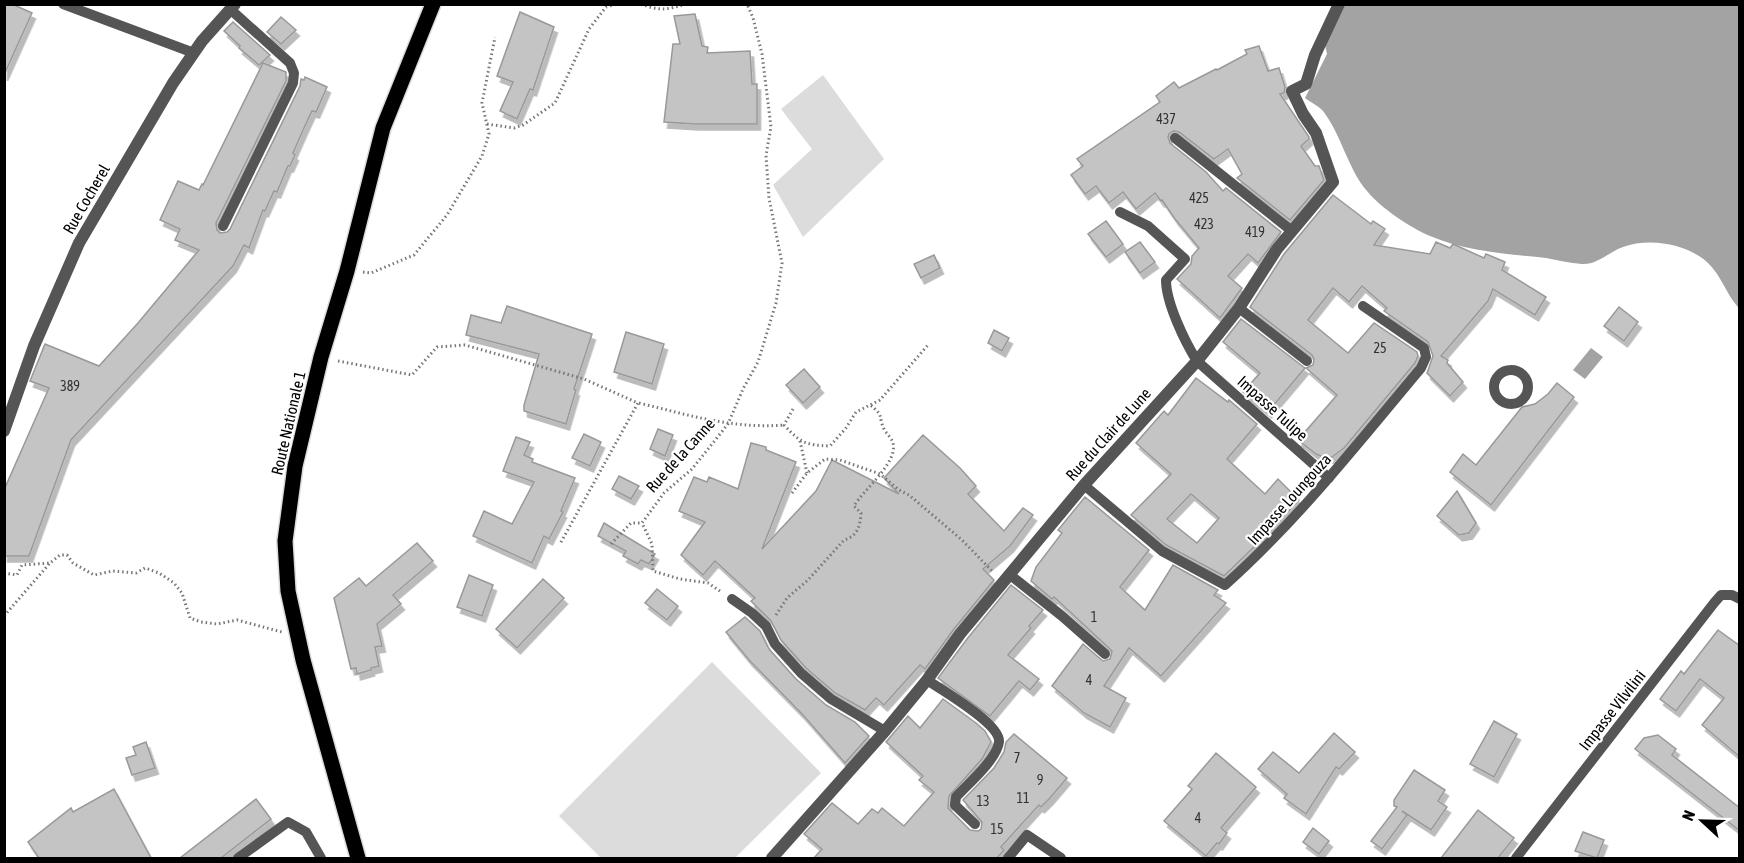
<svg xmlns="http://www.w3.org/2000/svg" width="1744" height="863" font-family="'Asap Condensed',sans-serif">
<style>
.green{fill:#dcdcdc}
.water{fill:#a3a3a3}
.building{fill:#c4c4c4;stroke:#999;stroke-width:1.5;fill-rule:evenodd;filter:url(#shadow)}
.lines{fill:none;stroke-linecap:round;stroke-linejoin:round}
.primary-casing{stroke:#dbdbdb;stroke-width:18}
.path{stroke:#777;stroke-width:3;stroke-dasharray:1.5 3;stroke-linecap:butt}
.lane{stroke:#555;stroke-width:10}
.street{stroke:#555;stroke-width:12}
.primary{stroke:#000;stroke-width:15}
.labels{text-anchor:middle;stroke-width:4.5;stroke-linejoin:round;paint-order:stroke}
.number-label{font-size:14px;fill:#313131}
.street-label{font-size:16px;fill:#000;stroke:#fff}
</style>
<defs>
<filter id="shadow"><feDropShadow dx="3.5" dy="6" stdDeviation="0" flood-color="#0004"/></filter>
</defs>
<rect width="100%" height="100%" fill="#fff"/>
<g class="green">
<polygon points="823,75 884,159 803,237 773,185 812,149 781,109"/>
<polygon points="712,662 821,773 735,858 601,858 559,816"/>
</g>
<g class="water">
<path d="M1344,5H1739V308C1724,292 1722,273 1702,258C1681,243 1648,238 1623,247C1609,252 1597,265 1582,264C1570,263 1557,260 1546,258C1507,254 1465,251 1430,236C1409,227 1381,208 1367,191C1348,169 1341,134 1323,111C1319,106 1310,102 1305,98L1327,54L1324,40Z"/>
<polygon points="1591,348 1603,357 1585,379 1573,370"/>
</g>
<g class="building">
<polygon points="4,4 12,4 32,13 4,75"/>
<polygon points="520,12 554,27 533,90 530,89 517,119 500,111 513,82 497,76"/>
<polygon points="695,14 702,46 708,47 707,53 750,51 752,84 757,84 757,124 695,124 664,122 673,44 680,44 674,16"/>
<polygon points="281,17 296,30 281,44 267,32"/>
<polygon points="233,22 270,55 259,65 239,48 240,46 224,31"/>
<polygon points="1259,46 1268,71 1279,68 1285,87 1284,93 1280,94 1309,137 1309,139 1301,146 1315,166 1319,166 1324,180 1290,220 1237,178 1242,174 1228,149 1214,159 1179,132 1173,131 1169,134 1168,137 1170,143 1206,172 1223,191 1226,188 1281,232 1258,263 1248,254 1228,276 1242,288 1220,318 1177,279 1191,264 1192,256 1199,248 1175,219 1162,200 1161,201 1155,193 1136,209 1123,192 1109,203 1096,186 1085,194 1071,175 1083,166 1077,159 1160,102 1156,96 1174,82 1179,88 1216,69 1217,70 1247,54 1245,50"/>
<polygon points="263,63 286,72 286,81 216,223 217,230 220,233 227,232 230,229 300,86 301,79 304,80 305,77 327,87 316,112 312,111 304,128 293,153 295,155 290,166 288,166 277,192 274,191 265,211 263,210 249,248 244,245 233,266 71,440 29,556 4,556 4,490 49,388 30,381 45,344 99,366 138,323 199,250 175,240 180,229 160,220 178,181 199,190 202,184 203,185"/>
<polygon points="1333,195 1371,224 1373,221 1385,229 1374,245 1430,254 1436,242 1450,248 1453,244 1484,258 1486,254 1505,262 1502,270 1546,297 1535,315 1493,289 1488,301 1441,356 1448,360 1447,363 1463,382 1450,396 1427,373 1433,356 1428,342 1384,311 1387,308 1362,286 1349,302 1333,288 1308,320 1348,353 1374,323 1417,352 1418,356 1415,363 1344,448 1332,457 1323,457 1316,454 1298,440 1337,395 1306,368 1313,365 1314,359 1312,355 1250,307 1284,254"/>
<polygon points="1106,221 1123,244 1106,257 1088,234"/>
<polygon points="1140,242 1155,262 1140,273 1125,252"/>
<polygon points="934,255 940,268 921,278 914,264"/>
<polygon points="507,306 592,334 574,389 576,390 566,424 524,411 524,405 539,354 466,335 471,315 501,323"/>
<polygon points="1619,307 1638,322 1624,341 1604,326"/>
<polygon points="1241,319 1305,368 1268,412 1243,392 1260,373 1223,342"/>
<polygon points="994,330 1009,338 1002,351 988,343"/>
<polygon points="626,332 664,344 652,384 614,372"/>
<polygon points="804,369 820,387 803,403 786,385"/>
<path d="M1196,378L1228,402L1229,400L1257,424L1227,459L1265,494L1278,479L1299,500L1287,513L1285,511L1255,546L1224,576L1166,545L1131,515L1171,474L1136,443L1164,411L1168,415ZM1191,494L1219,518L1197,543L1167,519Z"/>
<polygon points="1557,383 1574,397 1491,505 1450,472 1463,454 1476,465 1522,407 1535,404 1548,394"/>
<polygon points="658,429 673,435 665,456 650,449"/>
<polygon points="584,434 601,442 590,466 572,458"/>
<polygon points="923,435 960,468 976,486 968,494 1004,531 1023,508 1033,515 1010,546 983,569 994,580 954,629 925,669 920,665 884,705 876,698 865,710 835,693 806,668 781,640 771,621 751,601 755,598 715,561 703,575 681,555 705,522 679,511 694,477 707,482 709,477 738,489 751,443 766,447 766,450 796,462 762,549 816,491 832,460 899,494 884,478"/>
<polygon points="516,437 530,442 524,455 533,459 532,462 575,478 561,511 563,512 549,539 544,536 532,563 473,536 484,511 512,524 534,482 503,471"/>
<polygon points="619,476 639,486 631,499 612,489"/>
<polygon points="1457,491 1476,523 1469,533 1459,535 1437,516"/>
<polygon points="1085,497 1149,550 1120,587 1145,610 1173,565 1218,590 1214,595 1226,603 1161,676 1129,648 1104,686 1126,698 1110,727 1084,713 1052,686 1083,644 1103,661 1110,659 1112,651 1054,597 1052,599 1031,581 1036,567 1062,533 1058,530"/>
<polygon points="604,523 655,554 649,564 641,560 638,564 623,556 626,551 598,536"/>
<polygon points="417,543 433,561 393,595 401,604 377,624 382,646 375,647 379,666 371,668 371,670 357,674 356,668 351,669 334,598 359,578 366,586"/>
<polygon points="469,575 493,585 482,616 457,607"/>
<polygon points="543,579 564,598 517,648 496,629"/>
<polygon points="1011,585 1043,610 1029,626 1031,628 1008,655 1039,679 1030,690 1019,681 990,716 938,678 967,639"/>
<polygon points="657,589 678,606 667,620 645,603"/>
<polygon points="745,617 760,631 769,649 796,679 826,705 855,722 869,736 845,763 802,714 749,660 726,632"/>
<polygon points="1718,630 1740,646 1740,757 1702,725 1724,698 1700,679 1676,711 1660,699 1681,671 1684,674"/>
<polygon points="943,699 976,723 985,731 991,742 982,759 949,796 948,808 970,830 978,831 981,829 982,822 963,800 994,768 1004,752 1006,742 1014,734 1067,778 1050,798 1041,807 1039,805 1001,847 1004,850 997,858 814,858 822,849 804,834 832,803 858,824 872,809 878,813 882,808 904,826 934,792 919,780 923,776 886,742 908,716 920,728"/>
<polygon points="1494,721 1517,734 1494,777 1470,764"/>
<polygon points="1334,733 1355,752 1339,769 1336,767 1306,814 1284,798 1287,794 1258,769 1273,752 1299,773"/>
<polygon points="1658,735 1676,749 1672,755 1740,808 1740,831 1635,749 1644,738"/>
<polygon points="146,742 155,768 132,775 126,758 136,755 133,747"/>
<polygon points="1216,753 1256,787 1221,828 1227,833 1219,844 1217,843 1206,856 1164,821 1192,789 1188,786"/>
<polygon points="1414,770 1445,790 1438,801 1447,807 1431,830 1402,811 1407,815 1382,849 1371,841 1397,807 1394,806 1394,800"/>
<polygon points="114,789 151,858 39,858 28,842 71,808 73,812"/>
<polygon points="256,799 271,819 221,858 180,858"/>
<polygon points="1478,810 1514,838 1498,858 1441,858"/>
<polygon points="1313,828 1329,841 1319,854 1303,842"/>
<polygon points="1583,832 1604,840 1597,858 1575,851"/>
</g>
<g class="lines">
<g class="primary-casing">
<polyline id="primary" points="358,858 303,660 288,591 285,541 295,466 321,357 347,271 383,128 433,4"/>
</g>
<g class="path">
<path d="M641,4C659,11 667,10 686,4"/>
<polyline points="487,124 514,128 523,125 555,103 589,29 606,7 617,4"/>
<polyline points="363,272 371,273 414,255 447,215 482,156 489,134 482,103 495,37"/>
<polyline points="338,361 412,375 437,347 465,345 584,379 638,403 560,544"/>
<path d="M639,403C689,415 732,429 784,425"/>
<path d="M793,409L784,425C801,443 805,445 830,446L846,428L856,412L880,400L928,345"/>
<polyline points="800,441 807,473"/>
<polyline points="792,493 807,473 825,459 840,460 880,474 899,490 909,495 962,540 993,572"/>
<polyline points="611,544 631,523 642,523"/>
<polyline points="4,573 17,575 22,565 50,563 60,555 67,555 73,563 94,575 113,571 136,573 145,568 159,573 174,583 182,593 190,618 201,622 217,624 237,620 282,632"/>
<polyline points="720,591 708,583 680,579 653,571 652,544 642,523 664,493 692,469 728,424 743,389 758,362 776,303 782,263 769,198 766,155 771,127 762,54 753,18 747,4"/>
<path d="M776,615L787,598L808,580L844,540C858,536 860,526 861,513L854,506C864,489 898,463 893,443C892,439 888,435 885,431C877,416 886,417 869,404"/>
<polyline points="4,616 50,563"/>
</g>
<g class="lane">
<polyline points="63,4 194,53"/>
<polyline points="1175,138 1292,231"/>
<path d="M1120,212L1148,226L1185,259L1166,280C1166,303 1185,342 1197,361L1329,478"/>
<polyline points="223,226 293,83 294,73 290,63 230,9"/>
<polyline points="1239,308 1307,361"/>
<circle cx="1511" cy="387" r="17"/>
<path d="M1084,485L1162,551L1225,585C1298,520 1358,443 1421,368L1426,357L1424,348L1363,306"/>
<polyline points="1009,574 1062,616 1105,654"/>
<polyline points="732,599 752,613 766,626 775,644 801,673 831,699 885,731"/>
<path d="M927,680C942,690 1001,724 999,742C997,759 968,784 956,797L955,805L975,824"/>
<polyline points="238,858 288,822 306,832 321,858"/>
<polyline points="1008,858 1027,835 1061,858"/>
<polyline points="1516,858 1714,603 1721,595 1732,595 1740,599"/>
</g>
<g class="street">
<polyline points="4,431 34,346 79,243 173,83 202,41 235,4"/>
<polyline points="772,858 885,731 927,680 960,634 1084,485 1197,361 1239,308 1277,249 1333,182 1316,133 1303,114 1292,91 1306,84 1315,55 1339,4"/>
</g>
<use href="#primary" class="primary"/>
</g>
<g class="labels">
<g class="number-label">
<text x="1166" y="124">437</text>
<text x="1199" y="203">425</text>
<text x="1204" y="229">423</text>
<text x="1255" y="237">419</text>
<text x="1380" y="353">25</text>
<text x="70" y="391">389</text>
<text x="1094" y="622">1</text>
<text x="1089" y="685">4</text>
<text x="1017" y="763">7</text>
<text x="1040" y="785">9</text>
<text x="1023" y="803">11</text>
<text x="983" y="806">13</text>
<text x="1198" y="823">4</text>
<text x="997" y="834">15</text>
</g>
<g class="street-label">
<text transform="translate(86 199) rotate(-60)" y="6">Rue Cocherel</text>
<text transform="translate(1273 408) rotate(42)" y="6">Impasse Tulipe</text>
<text transform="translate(288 423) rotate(-77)" y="6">Route Nationale 1</text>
<text transform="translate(1108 434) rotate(-48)" y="6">Rue du Clair de Lune</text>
<text transform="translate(680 455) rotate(-48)" y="6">Rue de la Canne</text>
<text transform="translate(1289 499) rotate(-48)" y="6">Impasse Loungouza</text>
<text transform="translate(1612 710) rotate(-52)" y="6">Impasse Vilvilini</text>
</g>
</g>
<rect width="1744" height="863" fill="none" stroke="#000000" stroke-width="12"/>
<g transform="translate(1702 821) rotate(292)" stroke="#ffffff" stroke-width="4.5" paint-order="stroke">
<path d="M0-4.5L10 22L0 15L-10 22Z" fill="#000000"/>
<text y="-9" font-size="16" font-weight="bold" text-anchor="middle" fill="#000000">N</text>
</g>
</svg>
